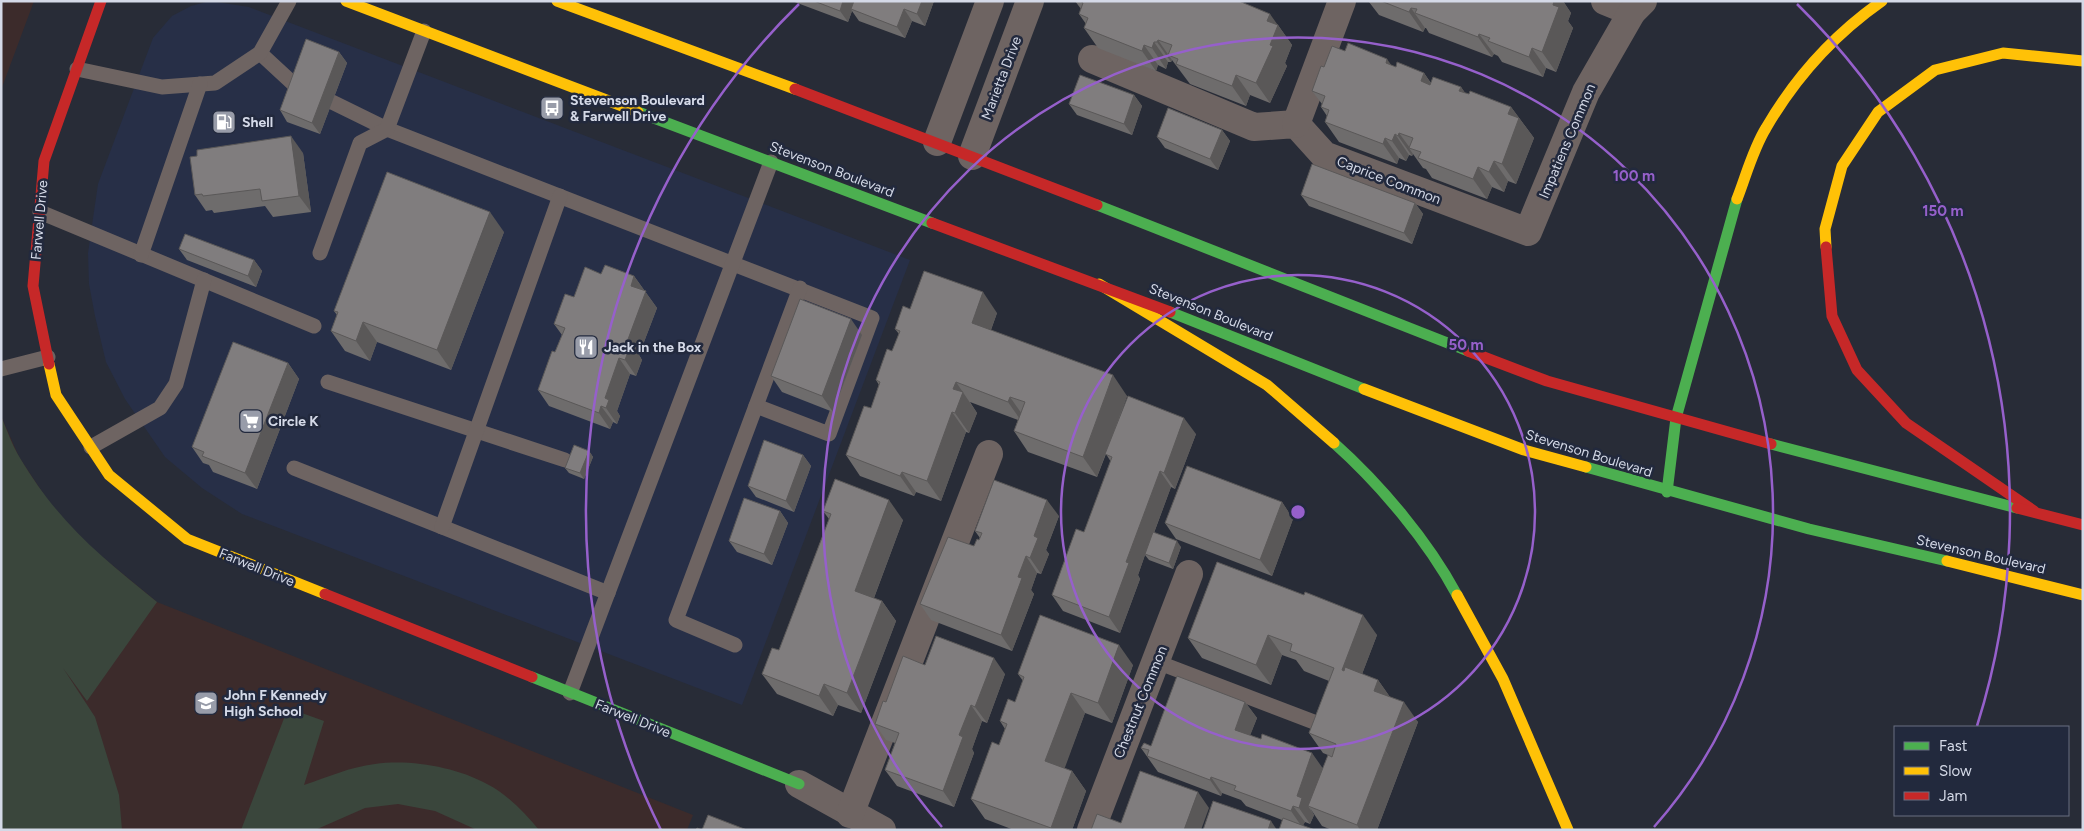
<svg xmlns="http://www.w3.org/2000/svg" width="2084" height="831" font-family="Figtree,sans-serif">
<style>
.built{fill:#272f47}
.education{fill:#3c2b2b}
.green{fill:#3a463c}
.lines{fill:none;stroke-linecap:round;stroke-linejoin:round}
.lane{stroke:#6e6462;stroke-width:15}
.street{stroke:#6e6462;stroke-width:28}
.fast{stroke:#4caf50;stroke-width:11}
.slow{stroke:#ffc107;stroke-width:11}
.jam{stroke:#c62828;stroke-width:11}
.wall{fill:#6e6c6c}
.shaded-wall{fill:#5a5858}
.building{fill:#807d7e;stroke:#5a5858}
.ring{fill:none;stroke:#9660cb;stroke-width:2.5}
.labels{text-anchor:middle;stroke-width:5;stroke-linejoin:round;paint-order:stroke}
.street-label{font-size:14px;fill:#d4d9e7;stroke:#22293d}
.poi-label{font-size:14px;font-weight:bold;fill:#d4d9e7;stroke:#22293d;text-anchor:start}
.centre{fill:#9660cb;stroke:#22293d;stroke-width:2.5}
.ring-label{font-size:15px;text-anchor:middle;font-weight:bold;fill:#9660cb;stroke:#22293d;stroke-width:5;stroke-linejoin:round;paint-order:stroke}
</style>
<rect width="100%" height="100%" fill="#282c37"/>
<polygon class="built" points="210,1 249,7 910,260 742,705 242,514 202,488 165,457 125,399 106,362 95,316 89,284 88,253 98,184 153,38 172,16 191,6"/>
<g class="education">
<polygon points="1,1 34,1 1,90"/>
<polygon points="1,416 19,457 52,507 90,547 157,602 693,815 687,830 1,830"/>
</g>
<g class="green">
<path d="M1,416C7,430 12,445 20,458C58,522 100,556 157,602L87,701L63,668L95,717L119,795L122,830H1Z"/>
<path d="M288,708L324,721L304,785C328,777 350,767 375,764C410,759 456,767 487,784C507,794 525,813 539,830H477L435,811L398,804L365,808L315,830H241Z"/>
</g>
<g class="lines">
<g class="lane">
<polyline points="260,53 300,90 332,102 387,129 872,318 829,434 756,406"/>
<polyline points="77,69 162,87 215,83 260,53 289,1"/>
<polyline points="40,212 314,326"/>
<polyline points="320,253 360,143 387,129 424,31"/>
<polyline points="141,255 200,84"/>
<polyline points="1,369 48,357"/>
<polyline points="328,382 565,460"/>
<polyline points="91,447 160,408 176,384 204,280"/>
<polyline points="294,468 608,593"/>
<polyline points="442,527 560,196"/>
<polyline points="735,645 676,620 800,288"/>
<polyline points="1157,662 1327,727"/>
<polyline points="570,693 771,162"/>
</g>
<g class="street">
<polyline points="1605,1 1632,12"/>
<polyline points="1092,59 1254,127 1296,124 1324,155 1528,232 1586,92 1632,12 1643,1"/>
<polyline points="1296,124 1342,1"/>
<polyline points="937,142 990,1"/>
<polyline points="972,156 1030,1"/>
<polyline points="799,784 882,830"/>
<polyline points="850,814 989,454"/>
<polyline points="1091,830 1189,574"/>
</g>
<g class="fast">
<polyline points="638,112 932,223"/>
<polyline points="1097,205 1468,351"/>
<polyline points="1170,312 1364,389"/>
<path d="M1334,443C1380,484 1428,541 1457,595"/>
<polyline points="1771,444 2017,508"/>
<polyline points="1586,467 1809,529 1947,561"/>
<polyline points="1667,492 1676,418 1737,199"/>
<polyline points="532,677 799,784"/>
</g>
<g class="slow">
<polyline points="346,1 638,112"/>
<polyline points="557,1 795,89"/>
<path d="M1737,199C1746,176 1753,149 1766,128C1795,78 1835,34 1882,1"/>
<polyline points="1826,247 1825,229 1842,166 1878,112 1935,70 2003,53 2083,61"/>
<polyline points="1099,284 1267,385 1334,443"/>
<polyline points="49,364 56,395 109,475 187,539 325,594"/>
<polyline points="1364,389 1524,450 1586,467"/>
<polyline points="1947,561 2083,595"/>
<polyline points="1457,595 1503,679 1568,830"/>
</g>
<g class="jam">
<polyline points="795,89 1097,205"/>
<polyline points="932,223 1170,312"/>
<polyline points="1826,247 1832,316 1857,370 1906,423 2034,511"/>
<polyline points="1468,351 1547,381 1771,444"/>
<polyline points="49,364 33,286 44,161 101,1"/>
<polyline points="2017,508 2083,525"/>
<polyline points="325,594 532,677"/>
</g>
</g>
<g class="wall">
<polygon points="792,1 934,1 925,26 912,21 905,38 859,21 852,11 848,22"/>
<polygon points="1075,1 1228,1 1278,25 1292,45 1285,63 1287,66 1270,103 1250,95 1246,106 1190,84 1172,60 1171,62 1168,62 1166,69 1158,65 1156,71 1098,48 1084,28 1086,24 1079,14 1081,9"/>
<polygon points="1368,1 1563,1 1571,13 1568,21 1573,28 1556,72 1546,68 1543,77 1502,62 1498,56 1494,54 1492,57 1429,33 1426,28 1425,28 1423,32 1379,15 1369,2"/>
<polygon points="1345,51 1396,67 1424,73 1431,83 1461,87 1465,93 1511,107 1534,138 1516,184 1508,181 1504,192 1492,187 1487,199 1432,178 1426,169 1423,168 1413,154 1412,156 1409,155 1406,161 1399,158 1397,164 1339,142 1325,122 1327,116 1321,107 1322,104 1312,91 1324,67"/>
<polygon points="339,52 347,63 320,134 287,122 280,110"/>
<polygon points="1134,95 1142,106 1132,135 1077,115 1069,104"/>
<polygon points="1222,130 1230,141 1218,170 1165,148 1157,137"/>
<polygon points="303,153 311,212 273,217 265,206 214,213 212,210 206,211 195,195"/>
<polygon points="1301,195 1415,203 1423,214 1412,244 1309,206"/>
<polygon points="504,232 451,370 377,342 370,361 345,351 331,331 337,315 334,311"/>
<polygon points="179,249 254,260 262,271 256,287 187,260"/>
<polygon points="601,274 634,276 657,308 639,355 642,360 636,376 630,374 617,411 620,416 617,424 613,422 610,429 549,406 538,390 555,352 562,335 554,324"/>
<polygon points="910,309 997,313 991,330 1127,396 1116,428 1196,434 1175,489 1171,487 1154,533 1181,547 1173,569 1149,560 1145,555 1138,575 1140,579 1120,633 1063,611 1052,595 1084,532 1111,462 1106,454 1097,477 1028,452 1014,431 1018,420 970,402 977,413 969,433 966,432 941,501 916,492 914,496 860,476 846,455 871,408 879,385 876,380 892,351 899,334 895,329"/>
<polygon points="862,335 833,412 782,392 771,376"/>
<polygon points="288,363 299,379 257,489 213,472 209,465 203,463 192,447"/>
<polygon points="589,451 593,457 584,479 569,473 565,468"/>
<polygon points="803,455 811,466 794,512 756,497 748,486"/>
<polygon points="1282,502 1293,519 1272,576 1176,539 1165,523"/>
<polygon points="780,511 788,523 772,565 737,552 729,541"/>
<polygon points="823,511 903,520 874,598 882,601 896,621 861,713 838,705 833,716 777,694 762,674 779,650 829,519"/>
<polygon points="1059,516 1046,550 1049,554 1041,574 1037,573 1031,590 1034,594 1012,651 931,620 920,604 979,540 980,538 975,531"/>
<polygon points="1217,562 1377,635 1362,674 1378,680 1390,697 1418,722 1377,830 1332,830 1322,826 1310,808 1314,815 1310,824 1305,822 1303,825 1282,820 1246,806 1241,800 1222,793 1221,796 1158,772 1141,748 1151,746 1245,702 1257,718 1250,735 1323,768 1328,755 1323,753 1309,733 1329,681 1304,671 1296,660 1282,655 1271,685 1202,658 1188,638"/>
<polygon points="925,665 1005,674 987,723 982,721 972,749 974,753 954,807 897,786 885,770 895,743 886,740 875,724 886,702"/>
<polygon points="1133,665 1112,723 1085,713 1064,768 1072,771 1086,791 1072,830 1014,830 985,819 971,799 999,745 1005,729 1000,721 1015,702 1023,681 1018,674"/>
</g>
<g class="shaded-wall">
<polygon points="843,1 856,1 851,9 852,11 848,22 840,11"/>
<polygon points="922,1 934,1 925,26 917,14"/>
<polygon points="1553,1 1563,1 1571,13 1568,21 1573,28 1556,72 1542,52"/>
<polygon points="1411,8 1425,28 1423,32 1409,12"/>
<polygon points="904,9 912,21 905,38 897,27"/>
<polygon points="1270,14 1292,45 1285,63 1287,66 1270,103 1256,83 1270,45 1267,21"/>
<polygon points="1479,34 1494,54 1492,57 1478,37"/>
<polygon points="1158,40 1172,60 1171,62 1157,42"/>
<polygon points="1154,42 1168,62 1166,69 1152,48"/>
<polygon points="1144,45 1158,65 1156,71 1142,51"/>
<polygon points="1532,48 1546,68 1543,77 1529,57"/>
<polygon points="339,52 347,63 320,134 312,123"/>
<polygon points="1387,59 1401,79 1386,63"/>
<polygon points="1424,73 1438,94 1421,81"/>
<polygon points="1236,75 1250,95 1246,106 1232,86"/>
<polygon points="1461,87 1475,107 1459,91"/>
<polygon points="1134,95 1142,106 1132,135 1124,124"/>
<polygon points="1511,107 1534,138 1516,184 1502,164 1508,114"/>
<polygon points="1222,130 1230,141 1218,170 1210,159"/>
<polygon points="1399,133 1410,148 1409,148 1413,154 1412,156 1398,136"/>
<polygon points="1395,134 1409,155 1406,161 1392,141"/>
<polygon points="291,136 303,153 311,212 299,196"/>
<polygon points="1385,138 1399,158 1397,164 1383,144"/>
<polygon points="1494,161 1508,181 1504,192 1489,172"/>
<polygon points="1478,167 1492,187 1487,199 1473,179"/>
<polygon points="1415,203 1423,214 1412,244 1404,233"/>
<polygon points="490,212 504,232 451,370 437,350"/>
<polygon points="254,260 262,271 256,287 248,276"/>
<polygon points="634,276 657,308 639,355 642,360 636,376 625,360 631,286"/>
<polygon points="983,292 997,313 986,343 972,323"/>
<polygon points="851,319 862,335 833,412 822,396"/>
<polygon points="363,322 377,342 370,361 356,341"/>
<polygon points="619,358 630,374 617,411 620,416 617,424 606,408 605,398"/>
<polygon points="288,363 299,379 257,489 245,473"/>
<polygon points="1113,375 1127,396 1097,477 1083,457"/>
<polygon points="956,382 977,413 969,433 955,413 953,389"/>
<polygon points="1010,397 1024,417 1022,422 1008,402"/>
<polygon points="601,406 613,422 610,429 599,413"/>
<polygon points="952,412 966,432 941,501 927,481"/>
<polygon points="1184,418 1196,434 1175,489 1164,473"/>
<polygon points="589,451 593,457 584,479 580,473"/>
<polygon points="803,455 811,466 794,512 786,501"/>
<polygon points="1160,471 1171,487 1146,554 1145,554 1145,555 1138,575 1140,579 1120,633 1109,617 1126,562"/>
<polygon points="902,472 916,492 914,496 900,476"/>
<polygon points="889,500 903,520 869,611 855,591"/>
<polygon points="1047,500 1059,516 1046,550 1049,554 1041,574 1030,558 1034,536"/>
<polygon points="1282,502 1293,519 1272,576 1260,560"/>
<polygon points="780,511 788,523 772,565 764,554"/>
<polygon points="1177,541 1181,547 1173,569 1169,563"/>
<polygon points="1026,556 1037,573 1031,590 1034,594 1012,651 1001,635 1018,577"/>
<polygon points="882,601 896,621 861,713 847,693"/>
<polygon points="1363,615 1377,635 1356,690 1342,670"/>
<polygon points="1268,635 1282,655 1271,685 1256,665"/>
<polygon points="1119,645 1133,665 1112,723 1098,703"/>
<polygon points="994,658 1005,674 987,723 975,707"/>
<polygon points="1378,680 1392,700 1374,691"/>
<polygon points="824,684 838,705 833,716 819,696"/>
<polygon points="1071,693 1085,713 1060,781 1045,761"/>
<polygon points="1245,702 1257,718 1246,746 1235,730"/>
<polygon points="1404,702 1418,722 1377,830 1360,830 1357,825"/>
<polygon points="971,705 982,721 972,749 974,753 954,807 943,791 959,735"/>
<polygon points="1312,753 1324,770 1308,806 1314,815 1310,824 1299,808 1297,796"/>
<polygon points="1072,771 1086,791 1072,830 1051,830 1051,828"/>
<polygon points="1211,777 1222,793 1221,796 1210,780"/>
<polygon points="1198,792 1209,808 1201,830 1184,830"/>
<polygon points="1293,806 1305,822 1302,827 1291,811"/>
<polygon points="1271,821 1277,830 1268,830"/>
</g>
<g class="building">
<polygon points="814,1 843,1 840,11"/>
<polygon points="854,1 922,1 917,14 904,9 897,27 851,9"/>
<polygon points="1080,1 1239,1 1270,14 1267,21 1278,25 1270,45 1273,46 1256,83 1236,75 1232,86 1176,64 1178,59 1168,55 1172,45 1158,40 1157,42 1154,42 1152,48 1144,45 1142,51 1084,28 1088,18 1079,14 1083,3"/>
<polygon points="1381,1 1554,1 1553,5 1559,7 1542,52 1532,48 1529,57 1488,41 1490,38 1479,34 1478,37 1415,13 1417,9 1411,8 1409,12"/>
<polygon points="306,39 339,52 312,123 280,110"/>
<polygon points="1348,43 1387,59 1386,63 1396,67 1397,62 1424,73 1421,81 1430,85 1433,77 1461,87 1459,91 1469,94 1470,91 1511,107 1508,114 1519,118 1502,164 1494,161 1489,172 1478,167 1473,179 1418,158 1421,152 1409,148 1413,138 1399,133 1398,136 1395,134 1392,141 1385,138 1383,144 1325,122 1329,110 1321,107 1325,96 1312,91 1321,66 1324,67 1332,46 1345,51"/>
<polygon points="1080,75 1134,95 1124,124 1069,104"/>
<polygon points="1168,108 1222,130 1210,159 1157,137"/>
<polygon points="291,136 299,196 262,201 260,189 203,196 202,194 195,195 190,157 197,156 197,150"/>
<polygon points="1312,164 1415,203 1404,233 1301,195"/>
<polygon points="387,172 490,212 437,350 363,322 356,341 331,331 338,312 334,311"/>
<polygon points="185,234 254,260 248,276 179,249"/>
<polygon points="605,265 634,276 631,286 646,291 627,342 631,344 625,360 619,358 605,398 609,400 606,408 601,406 599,413 538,390 552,351 555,352 565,328 554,324 565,294 574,297 585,267 601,274"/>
<polygon points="924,271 983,292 972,323 1113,375 1083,457 1014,431 1025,402 1010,397 1008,402 956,382 953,389 963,392 955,413 952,412 927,481 902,472 900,476 846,455 864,406 871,408 880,382 876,380 887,349 892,351 900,331 895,329 903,306 910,309"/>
<polygon points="800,299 851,319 822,396 771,376"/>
<polygon points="233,342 288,363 245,473 202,456 204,452 192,447"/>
<polygon points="1128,396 1184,418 1164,473 1160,471 1126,562 1129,563 1109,617 1052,595 1076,529 1084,532 1112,457 1105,454"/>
<polygon points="764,440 803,455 786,501 748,486"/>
<polygon points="574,445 589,451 580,473 565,468"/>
<polygon points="1187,466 1282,502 1260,560 1165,523"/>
<polygon points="835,479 889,500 855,591 882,601 847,693 824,684 819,696 762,674 772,648 779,650 831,514 823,511"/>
<polygon points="994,480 1047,500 1034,536 1038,538 1030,558 1026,556 1018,577 1022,578 1001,635 920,604 948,537 974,546 977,539 979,540 982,533 975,531"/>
<polygon points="744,498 780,511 764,554 729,541"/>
<polygon points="1153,532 1177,541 1169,563 1145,554"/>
<polygon points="1217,562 1304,595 1305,592 1363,615 1342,670 1344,671 1345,667 1378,680 1374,691 1404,702 1357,825 1308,806 1328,755 1332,757 1336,744 1309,733 1334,668 1290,651 1292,644 1268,635 1256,665 1188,638"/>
<polygon points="1040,615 1119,645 1098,703 1071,693 1045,761 1072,771 1051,828 971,799 992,742 999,745 1007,724 1000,721 1008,699 1015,702 1024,677 1018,674"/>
<polygon points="936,636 994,658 975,707 971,705 959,735 963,737 943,791 885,770 899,733 875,724 883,701 886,702 903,656 925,665"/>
<polygon points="1177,676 1245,702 1235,730 1261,739 1262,734 1312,753 1297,796 1302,798 1299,808 1293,806 1291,811 1234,790 1236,786 1211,777 1210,780 1147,756 1149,750 1141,748 1144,743 1151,746"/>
<polygon points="1140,771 1198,792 1184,830 1091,830 1097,814 1121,823"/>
<polygon points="1213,801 1271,821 1268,830 1203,830"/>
<polygon points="708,815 747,830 696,830 697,828 702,830"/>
<polygon points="1283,818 1315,830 1279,830"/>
</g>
<g class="ring">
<circle cx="1298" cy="512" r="237"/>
<path d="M942 827A475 475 0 1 1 1654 827"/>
<path d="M661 830A712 712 0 0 1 799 4M1797 4A712 712 0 0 1 1977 726"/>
</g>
<defs>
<g id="bus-square" transform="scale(1.25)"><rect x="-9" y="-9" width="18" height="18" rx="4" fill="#989ca9" stroke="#22293d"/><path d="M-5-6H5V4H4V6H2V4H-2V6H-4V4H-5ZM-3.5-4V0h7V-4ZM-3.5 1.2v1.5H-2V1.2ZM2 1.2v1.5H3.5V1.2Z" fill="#fff"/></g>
<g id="fuel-square" transform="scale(1.25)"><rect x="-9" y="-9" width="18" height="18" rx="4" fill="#989ca9" stroke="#22293d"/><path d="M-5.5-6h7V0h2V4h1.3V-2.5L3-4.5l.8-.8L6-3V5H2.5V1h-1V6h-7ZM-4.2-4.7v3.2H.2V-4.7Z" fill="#fff"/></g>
<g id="restaurant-square" transform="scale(1.25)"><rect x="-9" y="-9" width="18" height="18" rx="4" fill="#989ca9" stroke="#22293d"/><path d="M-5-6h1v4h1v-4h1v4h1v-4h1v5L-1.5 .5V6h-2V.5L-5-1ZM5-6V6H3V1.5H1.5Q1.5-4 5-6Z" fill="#fff"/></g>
<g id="supermarket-square" transform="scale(1.25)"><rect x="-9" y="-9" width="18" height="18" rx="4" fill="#989ca9" stroke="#22293d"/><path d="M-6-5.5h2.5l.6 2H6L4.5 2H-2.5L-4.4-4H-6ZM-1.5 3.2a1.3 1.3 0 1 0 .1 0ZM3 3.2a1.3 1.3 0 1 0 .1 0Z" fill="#fff"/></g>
<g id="school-square" transform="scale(1.25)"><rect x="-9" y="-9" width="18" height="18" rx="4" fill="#989ca9" stroke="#22293d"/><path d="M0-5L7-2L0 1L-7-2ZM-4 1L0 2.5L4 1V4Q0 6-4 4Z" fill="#fff"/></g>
</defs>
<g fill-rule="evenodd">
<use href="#bus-square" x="552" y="108"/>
<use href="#fuel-square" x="224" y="122"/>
<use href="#restaurant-square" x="586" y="347"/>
<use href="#supermarket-square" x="251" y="421"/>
<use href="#school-square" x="206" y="703"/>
</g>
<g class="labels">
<g class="street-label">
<text transform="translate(1001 78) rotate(-69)" y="5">Marietta Drive</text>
<text transform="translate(1567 141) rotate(-67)" y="5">Impatiens Common</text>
<text transform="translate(832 169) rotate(21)" y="5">Stevenson Boulevard</text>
<text transform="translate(1389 180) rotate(21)" y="5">Caprice Common</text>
<text transform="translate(39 220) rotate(-85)" y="5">Farwell Drive</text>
<text transform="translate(1211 312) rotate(22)" y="5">Stevenson Boulevard</text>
<text transform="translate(1589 453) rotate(17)" y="5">Stevenson Boulevard</text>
<text transform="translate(1981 554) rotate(13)" y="5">Stevenson Boulevard</text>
<text transform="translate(257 567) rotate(22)" y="5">Farwell Drive</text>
<text transform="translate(1140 702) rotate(-68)" y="5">Chestnut Common</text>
<text transform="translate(633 718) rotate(22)" y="5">Farwell Drive</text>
</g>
<g class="poi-label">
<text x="570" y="105">Stevenson Boulevard<tspan x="570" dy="16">&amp; Farwell Drive</tspan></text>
<text x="242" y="127">Shell</text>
<text x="604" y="352">Jack in the Box</text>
<text x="268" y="426">Circle K</text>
<text x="224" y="700">John F Kennedy<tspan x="224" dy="16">High School</tspan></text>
</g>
</g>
<circle cx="1298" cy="512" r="8" class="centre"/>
<g class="ring-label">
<text x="1634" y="181">100 m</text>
<text x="1943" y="216">150 m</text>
<text x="1466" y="350">50 m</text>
</g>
<rect width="2084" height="831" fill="none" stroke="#d4d9e7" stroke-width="5"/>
<rect x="1894" y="726" width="175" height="90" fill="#22293d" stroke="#696f81"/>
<rect x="1904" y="742" width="25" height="8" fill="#4caf50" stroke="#696f81"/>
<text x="1939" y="751" font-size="15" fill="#d4d9e7">Fast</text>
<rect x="1904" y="767" width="25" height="8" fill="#ffc107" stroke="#696f81"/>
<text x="1939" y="776" font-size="15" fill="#d4d9e7">Slow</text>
<rect x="1904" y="792" width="25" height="8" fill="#c62828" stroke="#696f81"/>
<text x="1939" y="801" font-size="15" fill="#d4d9e7">Jam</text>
</svg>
